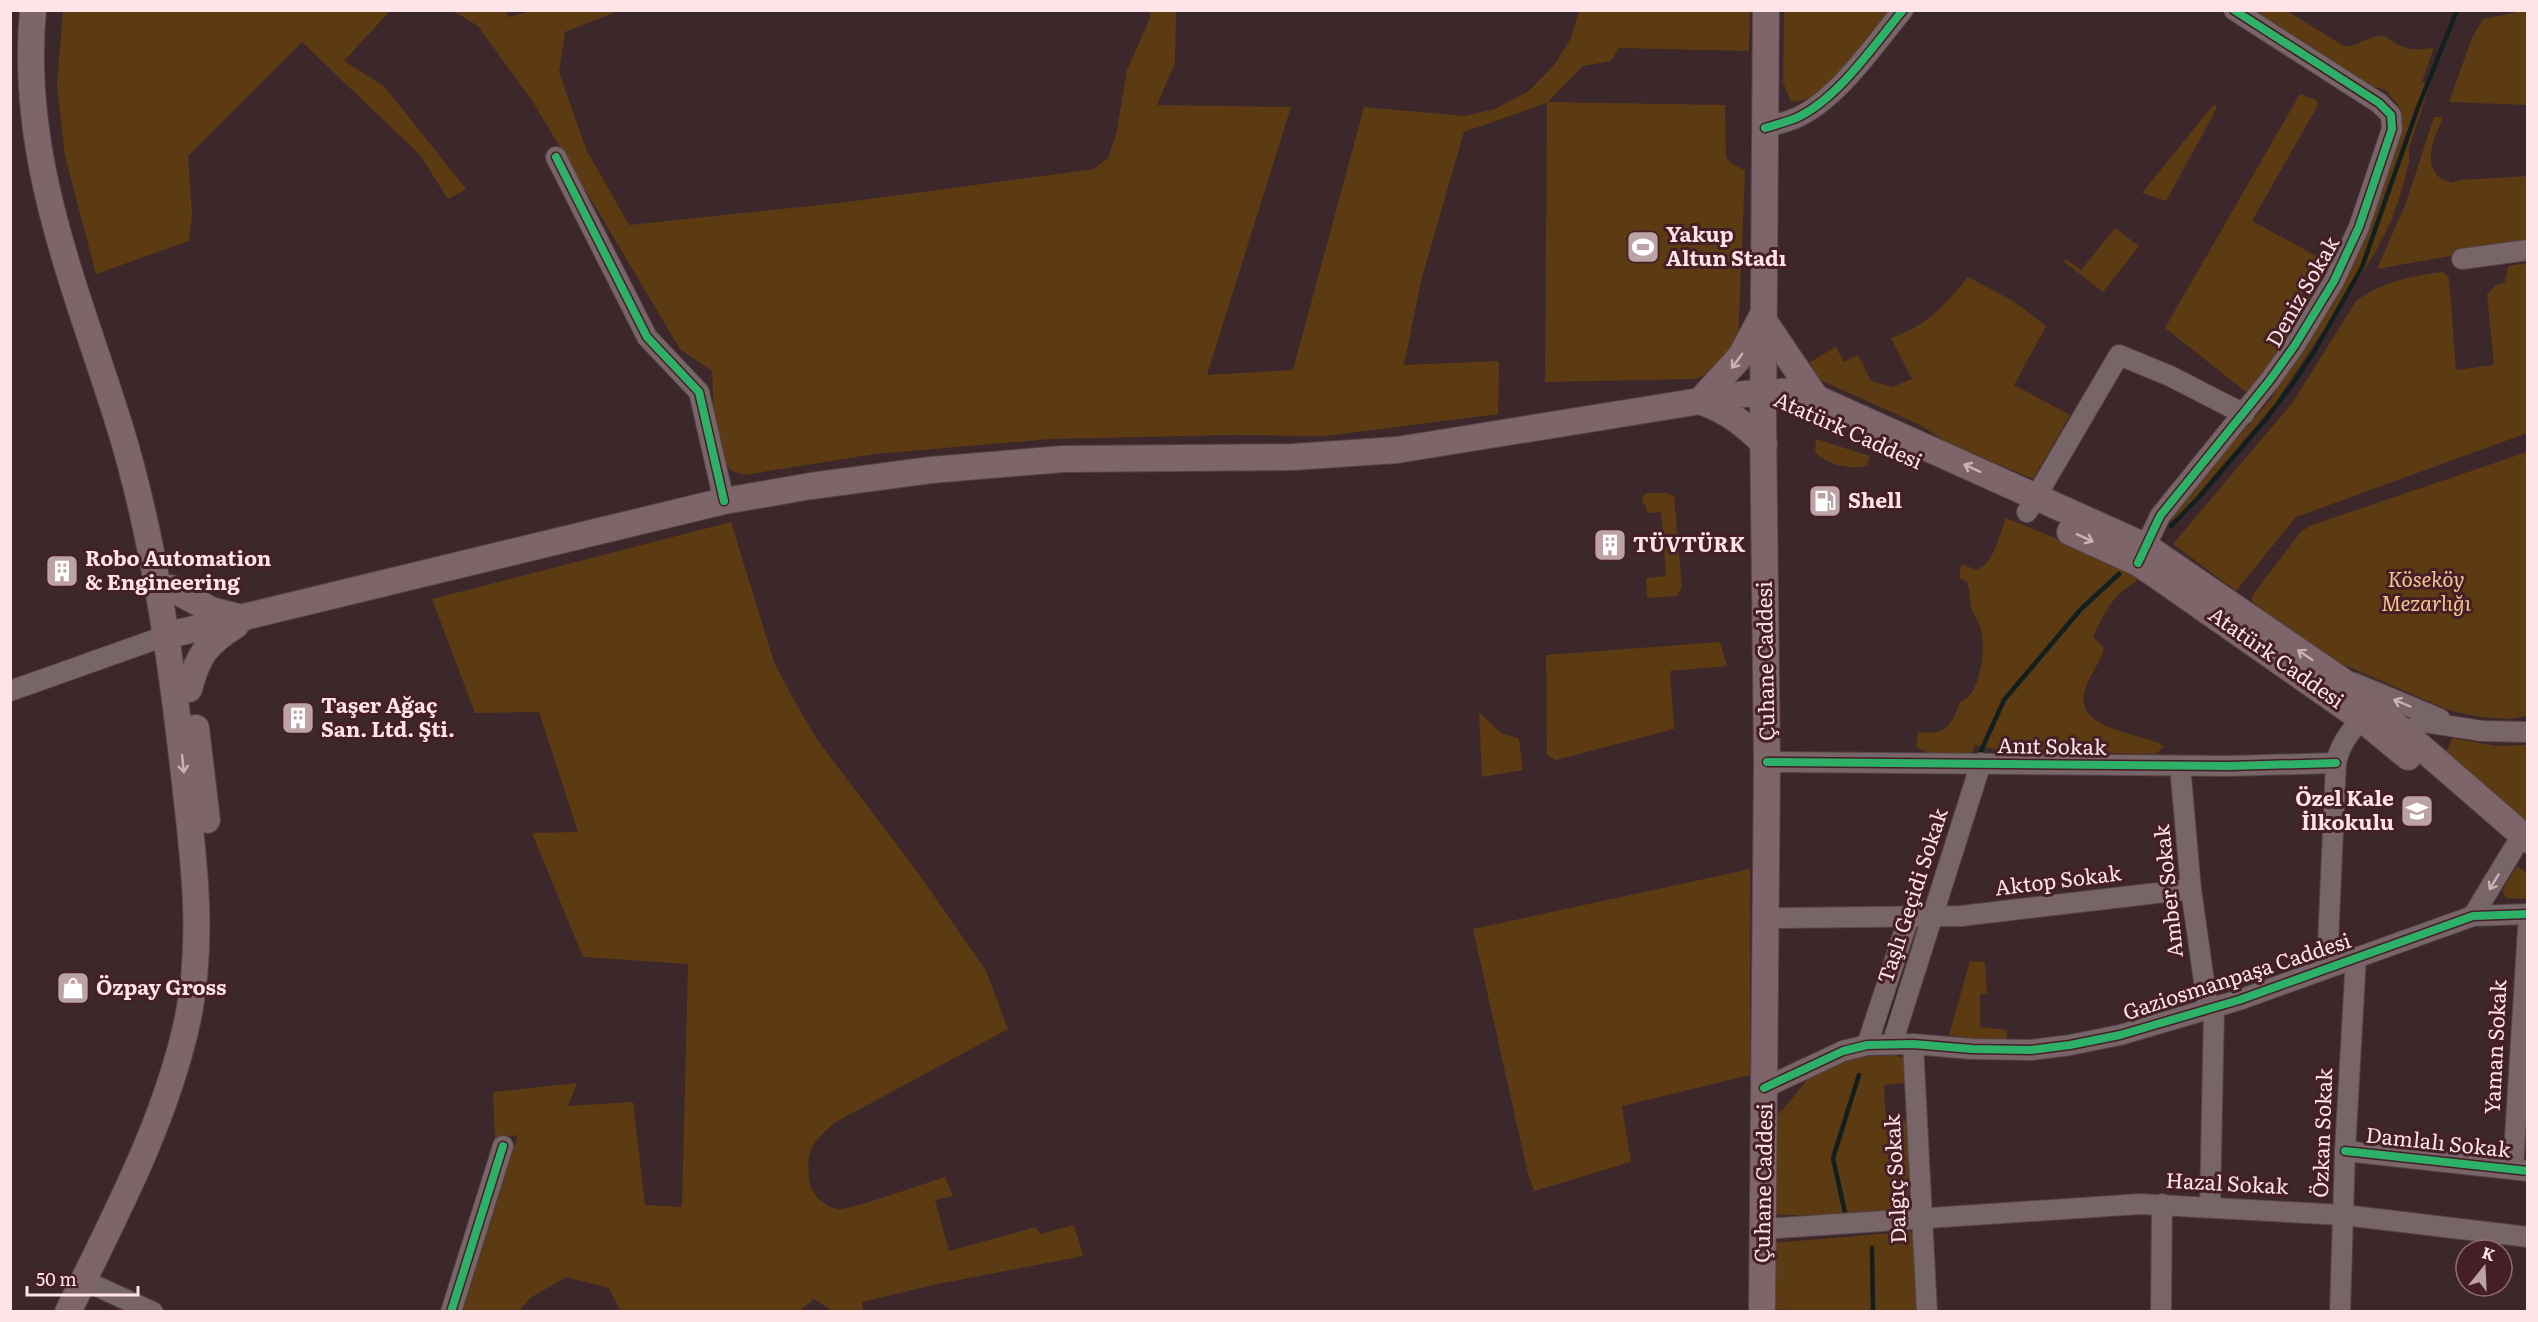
<svg xmlns="http://www.w3.org/2000/svg" width="2538" height="1322" font-family="Literata,serif">
<style>
.green{fill:#5c3b13}
.lines{fill:none;stroke-linecap:round;stroke-linejoin:round}
.stream{stroke:#121f1e;stroke-width:4.5}
.minor-casing{stroke:#564347;stroke-width:22}
.major-casing{stroke:#564347;stroke-width:28}
.minor{stroke:#786568;stroke-width:20}
.major{stroke:#7d656a;stroke-width:26}
.cycleway-casing{stroke:#451e26;stroke-width:11}
.cycleway{stroke:#2db169;stroke-width:8}
.oneway{stroke:#cbb1b5}
.oneway2{stroke:#c9b1b4}
.labels{text-anchor:middle;stroke-width:6;stroke-linejoin:round;paint-order:stroke}
.poi-label{font-size:21px;font-weight:bold;fill:#ffe4e7;stroke:#451e26;text-anchor:start}
.street-label{font-size:21px;fill:#ffe4e7;stroke:#451e26}
.park-label{font-size:21px;font-style:italic;fill:#f4c591;stroke:#451e26}
</style>
<rect width="100%" height="100%" fill="#3c272b"/>
<g class="green">
<polygon points="63,11 419,11 389,12 344,61 384,86 466,189 448,199 420,155 302,42 188,156 192,215 189,241 96,274 65,156 57,85"/>
<polygon points="453,11 506,11 508,17 532,11 618,11 565,32 559,72 586,149 629,225 839,203 1094,169 1108,158 1116,135 1127,70 1150,18 1150,11 1176,11 1175,63 1157,105 1291,107 1207,375 1293,370 1364,107 1464,116 1495,109 1529,91 1555,64 1571,38 1579,11 1750,11 1749,51 1619,48 1611,61 1583,66 1548,102 1725,105 1726,157 1731,163 1745,171 1738,343 1716,370 1695,379 1545,382 1547,103 1464,132 1421,281 1404,365 1499,361 1498,414 1325,436 1232,435 1051,439 875,454 744,475 730,470 715,439 712,371 680,349 533,102 478,26"/>
<path d="M1784,11H1895C1870,40 1832,100 1791,102L1783,82Z"/>
<path d="M2242,11H2287L2344,46C2357,48 2367,36 2380,36C2388,36 2391,41 2397,44C2407,50 2424,51 2434,47L2422,82L2430,84L2409,148V162L2402,189L2392,219L2375,253L2273,406L2183,512L2173,520L2171,518L2175,510L2270,400L2318,320L2401,122V109L2386,90L2371,86Z"/>
<polygon points="2516,11 2527,11 2527,105 2449,102 2472,38 2483,19 2514,13"/>
<polygon points="2300,94 2316,100 2318,105 2252,221 2331,264 2338,255 2384,121 2343,256 2331,268 2320,262 2309,275 2315,291 2259,382 2252,391 2245,391 2165,328"/>
<polygon points="2214,104 2217,108 2166,201 2142,193"/>
<path d="M2434,117H2443C2436,134 2422,161 2439,177C2442,180 2448,182 2452,183L2460,180L2527,176V240L2463,248L2450,256L2377,269L2406,203Z"/>
<polygon points="2115,228 2139,246 2103,292 2064,262 2066,259 2081,270"/>
<path d="M2527,263V433L2296,517L2236,591L2173,544L2293,402L2356,301C2382,282 2411,276 2443,272L2449,278L2456,370L2494,365L2487,294L2495,286L2505,282L2508,266Z"/>
<path d="M1968,277L2013,301L2046,326L2014,385L2070,415L2033,479L1948,443L1920,425L1818,379L1810,362L1836,347L1844,362L1858,355L1871,381L1892,387L1912,379L1891,338C1928,325 1944,306 1968,277Z"/>
<path d="M1816,439L1870,456L1867,465C1853,471 1823,464 1815,451Z"/>
<polygon points="2527,452 2527,716 2510,719 2481,717 2451,711 2340,663 2253,603 2252,597 2255,592 2300,533 2309,526"/>
<polygon points="1647,493 1666,493 1674,496 1682,586 1677,596 1647,598 1646,578 1666,576 1661,512 1647,513 1646,505 1643,505 1642,497"/>
<path d="M2006,518L2104,558L2135,574L2137,578L2136,582C2112,594 2104,615 2093,637L2103,647V652C2099,665 2088,677 2085,690C2073,731 2141,732 2164,746L2156,754L2008,752L1975,745L1969,760L1930,754L1916,747L1918,732C1947,735 1950,727 1960,702C1980,696 1985,653 1982,635C1981,624 1975,618 1971,609C1969,602 1971,591 1967,582L1959,578L1961,564L1977,570C1995,562 1999,535 2006,518Z"/>
<path d="M731,522L774,662L795,702L818,741L919,874L986,971L1008,1029L834,1123C813,1142 806,1148 809,1178C810,1193 823,1207 839,1209C850,1210 929,1182 945,1177L953,1196L935,1200L949,1251L1036,1227L1040,1234L1074,1225L1083,1256L933,1285L862,1302L863,1311H833L814,1299L799,1311H620L609,1288L566,1277L530,1298L519,1311H463L518,1135L495,1139L493,1092L577,1083L568,1106L633,1102L645,1205L682,1207L688,964L583,957L532,833L578,832L539,712L475,713L432,599Z"/>
<polygon points="1720,642 1727,666 1670,671 1674,729 1556,760 1547,755 1546,655"/>
<polygon points="1479,712 1501,733 1519,739 1523,770 1482,777"/>
<polygon points="2453,738 2496,746 2527,745 2527,823 2446,751"/>
<polygon points="2517,866 2527,873 2527,899 2506,898 2502,891"/>
<polygon points="1750,869 1750,1075 1622,1106 1631,1162 1534,1191 1528,1174 1473,929"/>
<polygon points="1970,961 1985,962 1987,994 1980,994 1980,1027 2007,1030 2007,1039 1985,1040 1949,1035"/>
<path d="M1894,1055L1904,1058L1906,1083L1884,1085L1886,1122L1908,1121L1909,1206C1898,1213 1789,1218 1775,1214L1773,1118C1791,1105 1800,1084 1816,1072C1837,1056 1868,1057 1894,1055Z"/>
<polygon points="1916,1231 1919,1311 1813,1312 1774,1309 1772,1243"/>
</g>
<g class="lines">
<g class="stream">
<polyline points="2171,526 2200,496 2267,418 2291,386 2314,352 2362,267 2417,110 2457,10"/>
<polyline points="1980,753 2004,700 2081,609 2119,574"/>
<polyline points="1887,1025 1914,942"/>
<polyline points="1845,1213 1833,1158 1859,1075"/>
<polyline points="1872,1248 1873,1312"/>
</g>
<g class="minor-casing">
<g id="minor">
<path d="M1765,128C1775,125 1786,122 1796,118C1838,99 1874,45 1903,10"/>
<polyline points="556,157 647,337 699,392 724,501"/>
<polyline points="2462,259 2528,250"/>
<polyline points="2027,512 2119,355 2170,376 2244,414"/>
<polyline points="2140,558 2160,516 2270,380 2295,345 2334,281 2359,227 2392,129 2391,115 2379,103 2234,10"/>
<polyline points="2354,683 2440,719"/>
<polyline points="10,691 165,636"/>
<polyline points="2399,743 2413,728 2424,722 2482,731 2528,732"/>
<polyline points="1767,762 2229,766 2336,763"/>
<polyline points="2180,766 2191,889 2208,1010"/>
<polyline points="2473,916 2514,848"/>
<polyline points="1766,918 1961,916 2191,889"/>
<path d="M2327,967L2336,763C2341,739 2355,726 2372,709"/>
<polyline points="1892,1044 1981,763"/>
<polyline points="1913,1044 1927,1312"/>
<polyline points="1867,1045 1909,917"/>
<polyline points="1764,1088 1843,1051 1867,1045 1913,1044 1972,1049 2031,1050 2070,1045 2120,1035 2239,1000 2473,916 2528,914"/>
<polyline points="2345,1151 2528,1171"/>
<polyline points="2513,1169 2528,928"/>
<polyline points="2210,1206 2214,1008"/>
<polyline points="1763,1229 2140,1204 2344,1215 2528,1237"/>
<polyline points="83,1280 153,1312"/>
<polyline points="451,1312 503,1146"/>
<polyline points="2161,1312 2162,1204"/>
<polyline points="2340,1312 2345,1151 2356,957"/>
</g>
</g>
<g class="major-casing">
<g id="major">
<path d="M33,10C19,158 76,287 119,424C154,537 172,665 185,783C194,860 204,940 188,1018C166,1122 114,1217 68,1312"/>
<path d="M1761,318L1741,356L1700,401C1727,411 1744,423 1764,444"/>
<polyline points="1764,321 1816,398"/>
<polyline points="2070,532 2138,563 2156,575 2362,719 2408,757"/>
<polyline points="171,588 211,610 243,618"/>
<polyline points="165,636 724,501 811,486 931,470 1063,459 1293,457 1397,450 1744,394 1796,391 1816,398 2145,546 2354,689 2528,840"/>
<path d="M189,689C198,655 206,644 236,625"/>
<polyline points="196,728 207,820"/>
<polyline points="1762,1312 1767,762 1763,419 1766,10"/>
</g>
</g>
<use href="#minor" class="minor"/>
<use href="#major" class="major"/>
<g class="cycleway-casing">
<g id="cycleway">
<path d="M1765,128C1775,125 1786,122 1796,118C1838,99 1874,45 1903,10"/>
<polyline points="556,157 647,337 699,392 724,501"/>
<polyline points="2138,563 2160,516 2270,380 2295,345 2334,281 2359,227 2392,129 2391,115 2379,103 2234,10"/>
<polyline points="1767,762 2229,766 2336,763"/>
<polyline points="1764,1088 1843,1051 1867,1045 1913,1044 1972,1049 2031,1050 2070,1045 2120,1035 2239,1000 2473,916 2528,914"/>
<polyline points="2345,1151 2528,1171"/>
<polyline points="451,1312 503,1146"/>
</g>
</g>
<use href="#cycleway" class="cycleway"/>
</g>
<defs><path id="oneway-shaft" d="M-6 0H5M1.5-3L5.5 0L1.5 3" fill="none" stroke-width="1.6" stroke-linecap="round" stroke-linejoin="round" transform="scale(1.5)"/></defs>
<g class="oneway">
<use href="#oneway-shaft" transform="translate(1737 361) rotate(126)"/>
<use href="#oneway-shaft" transform="translate(1972 468) rotate(-155)"/>
<use href="#oneway-shaft" transform="translate(2085 538) rotate(25)"/>
<use href="#oneway-shaft" transform="translate(2305 655) rotate(-146)"/>
<use href="#oneway-shaft" transform="translate(183 764) rotate(84)"/>
</g>
<g class="oneway2">
<use href="#oneway-shaft" transform="translate(2402 703) rotate(-157)"/>
<use href="#oneway-shaft" transform="translate(2494 882) rotate(121)"/>
</g>
<defs>
<g id="stadium-square" transform="scale(1.725)"><rect x="-9" y="-9" width="18" height="18" rx="4" fill="#bba2a5" stroke="#451e26"/><path d="M0-5a6.5 5 0 1 0 0 10a6.5 5 0 1 0 0-10ZM-3.5-1.8h7v3.6h-7Z" fill="#fff"/></g>
<g id="fuel-square" transform="scale(1.725)"><rect x="-9" y="-9" width="18" height="18" rx="4" fill="#bba2a5" stroke="#451e26"/><path d="M-5.5-6h7V0h2V4h1.3V-2.5L3-4.5l.8-.8L6-3V5H2.5V1h-1V6h-7ZM-4.2-4.7v3.2H.2V-4.7Z" fill="#fff"/></g>
<g id="building-square" transform="scale(1.725)"><rect x="-9" y="-9" width="18" height="18" rx="4" fill="#bba2a5" stroke="#451e26"/><path d="M-4-6H4V6H1V3H-1V6H-4ZM-2.5-4.3h1.7v1.8h-1.7ZM.8-4.3h1.7v1.8H.8ZM-2.5-1h1.7V.8h-1.7ZM.8-1h1.7V.8H.8Z" fill="#fff"/></g>
<g id="school-square" transform="scale(1.725)"><rect x="-9" y="-9" width="18" height="18" rx="4" fill="#bba2a5" stroke="#451e26"/><path d="M0-5L7-2L0 1L-7-2ZM-4 1L0 2.5L4 1V4Q0 6-4 4Z" fill="#fff"/></g>
<g id="shop-square" transform="scale(1.725)"><rect x="-9" y="-9" width="18" height="18" rx="4" fill="#bba2a5" stroke="#451e26"/><path d="M-5-2.5h2.3a2.7 3.5 0 0 1 5.4 0H5L5.5 6h-11ZM-1.5-2.5h3a1.5 2.3 0 0 0-3 0Z" fill="#fff"/></g>
</defs>
<g fill-rule="evenodd">
<use href="#stadium-square" x="1643" y="247"/>
<use href="#fuel-square" x="1825" y="501"/>
<use href="#building-square" x="1610" y="545"/>
<use href="#building-square" x="62" y="571"/>
<use href="#building-square" x="298" y="718"/>
<use href="#school-square" x="2417" y="811"/>
<use href="#shop-square" x="73" y="988"/>
</g>
<g class="labels">
<g class="poi-label">
<text x="1666" y="242">Yakup<tspan x="1666" dy="24">Altun Stadı</tspan></text>
<text x="1848" y="508">Shell</text>
<text x="1633" y="552">TÜVTÜRK</text>
<text x="85" y="566">Robo Automation<tspan x="85" dy="24">&amp; Engineering</tspan></text>
<text x="321" y="713">Taşer Ağaç<tspan x="321" dy="24">San. Ltd. Şti.</tspan></text>
<text x="2394" y="806" text-anchor="end">Özel Kale<tspan x="2394" dy="24">İlkokulu</tspan></text>
<text x="96" y="995">Özpay Gross</text>
</g>
<g class="street-label">
<text transform="translate(2303 292) rotate(-60)" y="7">Deniz Sokak</text>
<text transform="translate(1848 431) rotate(24)" y="7">Atatürk Caddesi</text>
<text transform="translate(2276 658) rotate(35)" y="7">Atatürk Caddesi</text>
<text transform="translate(1766 661) rotate(-91)" y="7">Çuhane Caddesi</text>
<text transform="translate(2052 747) rotate(1)" y="7">Anıt Sokak</text>
<text transform="translate(2058 881) rotate(-7)" y="7">Aktop Sokak</text>
<text transform="translate(2169 891) rotate(-96)" y="7">Amber Sokak</text>
<text transform="translate(1913 896) rotate(-72)" y="7">Taşlı Geçidi Sokak</text>
<text transform="translate(2237 977) rotate(-18)" y="7">Gaziosmanpaşa Caddesi</text>
<text transform="translate(2496 1047) rotate(-87)" y="7">Yaman Sokak</text>
<text transform="translate(2323 1133) rotate(-88)" y="7">Özkan Sokak</text>
<text transform="translate(2438 1143) rotate(6)" y="7">Damlalı Sokak</text>
<text transform="translate(1896 1179) rotate(-93)" y="7">Dalgıç Sokak</text>
<text transform="translate(1764 1183) rotate(-89)" y="7">Çuhane Caddesi</text>
<text transform="translate(2227 1184) rotate(3)" y="7">Hazal Sokak</text>
</g>
<g class="park-label">
<text x="2426" y="587">Köseköy<tspan x="2426" dy="24">Mezarlığı</tspan></text>
</g>
</g>
<rect width="2538" height="1322" fill="none" stroke="#ffe4e7" stroke-width="24"/>
<g transform="translate(2484 1268) rotate(18)"><circle r="28" fill="#451e26" stroke="#8f6d73" stroke-width="1.5"/>
<path d="M0-4.5L10 22L0 15L-10 22Z" fill="#bba2a5"/>
<text y="-9" font-size="16" font-weight="bold" text-anchor="middle" fill="#ffe4e7">K</text>
</g>
<path d="M27 1286v9h111v-9" fill="none" stroke="#ffe4e7" stroke-width="3"/>
<text x="36" y="1286" font-size="18" fill="#ffe4e7" stroke="#451e26" stroke-width="4.5" paint-order="stroke">50 m</text>
</svg>
